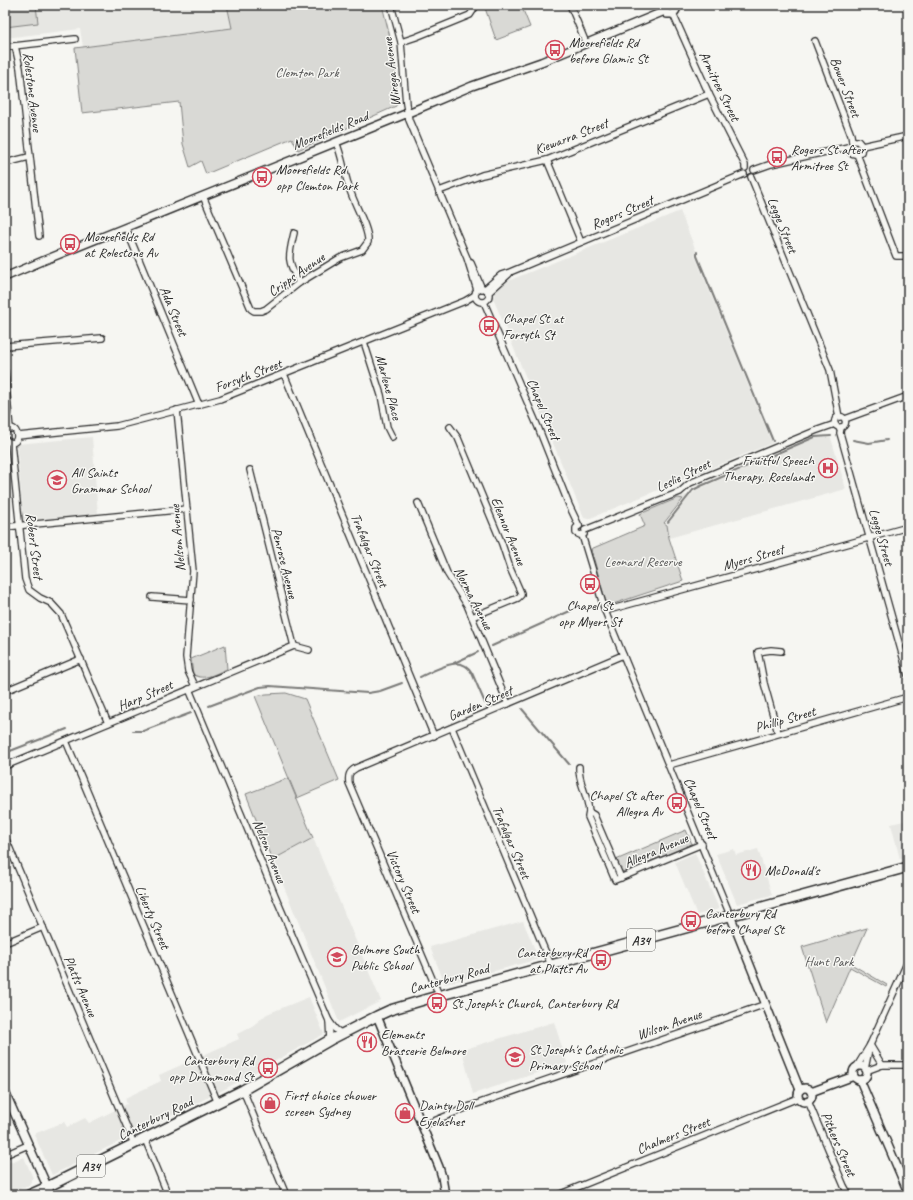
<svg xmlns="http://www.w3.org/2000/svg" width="913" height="1200" font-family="Caveat,sans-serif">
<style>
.built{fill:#e7e7e3}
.green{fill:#d9d9d5;stroke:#828280}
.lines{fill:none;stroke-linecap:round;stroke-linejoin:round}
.stream{stroke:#7a7a78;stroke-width:2}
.minor-casing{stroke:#2b2b2b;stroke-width:8}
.tertiary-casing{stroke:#2b2b2b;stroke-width:10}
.secondary-casing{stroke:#2b2b2b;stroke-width:10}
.trunk-casing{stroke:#2b2b2b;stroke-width:12}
.minor{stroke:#f6f6f2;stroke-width:5.5}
.tertiary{stroke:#f6f6f2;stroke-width:7}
.secondary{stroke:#f6f6f2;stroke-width:7}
.trunk{stroke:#f6f6f2;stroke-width:9}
.labels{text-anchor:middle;stroke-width:3;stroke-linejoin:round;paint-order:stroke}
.shield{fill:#f6f6f2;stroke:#686867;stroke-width:1}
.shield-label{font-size:13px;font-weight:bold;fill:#2b2b2b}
.poi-label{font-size:14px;fill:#2b2b2b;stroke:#f6f6f2;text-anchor:start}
.park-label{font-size:14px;fill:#565656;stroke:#f6f6f2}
.street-label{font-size:14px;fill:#2b2b2b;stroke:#f6f6f2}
</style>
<rect width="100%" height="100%" fill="#f6f6f2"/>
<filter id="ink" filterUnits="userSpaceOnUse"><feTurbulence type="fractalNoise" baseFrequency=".025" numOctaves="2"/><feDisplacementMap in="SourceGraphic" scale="8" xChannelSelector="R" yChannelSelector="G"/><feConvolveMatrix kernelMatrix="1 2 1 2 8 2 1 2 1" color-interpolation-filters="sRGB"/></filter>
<g filter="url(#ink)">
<g class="built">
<polygon points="5,5 227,5 232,28 83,47 80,29 5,38"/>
<polygon points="680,211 696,251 695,256 772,443 588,519 584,518 493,298 495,292 503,283"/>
<polygon points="92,437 98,515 23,522 17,444"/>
<polygon points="816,438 831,438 846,489 669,538 667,525 687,500 678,498 685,495 690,496 696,490"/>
<polygon points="908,820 908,857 900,859 891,824"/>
<polygon points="313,838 381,1001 339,1022 273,860"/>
<polygon points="734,849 736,855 758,849 772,895 737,904 716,854"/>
<polygon points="695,853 719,909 697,915 675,862"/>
<polygon points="523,921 539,959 445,984 430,947"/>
<polygon points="309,997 324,1034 223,1090 52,1175 34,1134 64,1122 67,1127 85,1118 89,1123 127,1104 125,1098 161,1081 159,1075 239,1039 237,1034 251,1027 267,1014"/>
<polygon points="554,1022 567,1063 473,1094 462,1050"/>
<polygon points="24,1157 33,1178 29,1185 5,1195 5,1164"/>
</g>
<g class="green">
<polygon points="5,5 36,5 38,23 5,27"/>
<polygon points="227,5 382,5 394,53 397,103 396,106 298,150 292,138 206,174 201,161 190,167 183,144 179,102 82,113 75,48 232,28"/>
<polygon points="484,5 521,5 530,27 496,40"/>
<polygon points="678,498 683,499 664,523 667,525 669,538 683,581 607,606 591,549 645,526 640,514"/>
<path d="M225,645L227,669C216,673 204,682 193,674L191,659Z"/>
<polygon points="286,693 305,699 339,780 297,798 255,696 266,694"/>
<polygon points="288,778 313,838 272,860 246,794"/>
<polygon points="686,830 692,844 625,872 621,871 616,860"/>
<polygon points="867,928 851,964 887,985 886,987 850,967 826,1023 802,947"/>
</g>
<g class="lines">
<g class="stream">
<polyline points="697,252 697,256 773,441"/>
<polyline points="853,440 869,443 887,440"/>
<polyline points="668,522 693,490 701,486 815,437 831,436"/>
<polyline points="492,646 570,611"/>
<polyline points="454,663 478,652"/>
<path d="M420,677C436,670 461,653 472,673L485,703"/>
<polyline points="209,706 260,687 270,686 368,693 380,691 402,683"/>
<polyline points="522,709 569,764"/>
<polyline points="133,731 143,731 191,713"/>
<polyline points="5,753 67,729"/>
</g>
<g class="minor-casing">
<g id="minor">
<polyline points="391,5 401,42 406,104 409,120 467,258 477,290"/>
<polyline points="570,5 586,43"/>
<polyline points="673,14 709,94 745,165 745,168"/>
<polyline points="815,41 851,135 852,141"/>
<polyline points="401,42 416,37 470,15 474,9 474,5"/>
<polyline points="15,46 20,68 39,236"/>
<polyline points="5,47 75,39"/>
<polyline points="852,141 858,141 862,146"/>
<polyline points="862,146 908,136"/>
<polyline points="848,147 851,153 855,154 861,152 862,146"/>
<polyline points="857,154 896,256 908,256"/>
<polyline points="547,160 581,242"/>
<polyline points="5,163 29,157"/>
<polyline points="754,170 771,164 848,147"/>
<polyline points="751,177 830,370 839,417"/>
<polyline points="439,191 482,175 547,160 709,94"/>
<path d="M203,196L251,309L254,311H261L266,309L299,283L340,258L362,250L368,242C369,228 354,204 350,190C344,174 343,158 336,142"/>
<polyline points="126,228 199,405"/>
<path d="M294,233C288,258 287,260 299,283"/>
<polyline points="471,263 482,289"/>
<circle cx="482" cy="295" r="7"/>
<polyline points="485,289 501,275 510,272 744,174"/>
<polyline points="488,293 509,274"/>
<polyline points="484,302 538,427 569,505 579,526"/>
<polyline points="364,342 381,395 387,427 392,437"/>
<polyline points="5,346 102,338"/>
<polyline points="5,372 10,429"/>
<polyline points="284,374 434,736"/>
<polyline points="177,410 193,571 186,657 188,671 195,686"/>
<circle cx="840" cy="422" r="5.5"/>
<polyline points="845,419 908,396"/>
<polyline points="450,427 458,438 502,544 510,568 521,593 521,595 518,598 472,617"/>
<polyline points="841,427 840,433 908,675"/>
<path d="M5,432C20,417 22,454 5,439"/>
<polyline points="18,436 117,426 220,399 465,301 475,295"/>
<polyline points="908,442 907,437 908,437"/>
<polyline points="11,443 25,579 29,590 40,598 51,603 61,614 108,723"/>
<polyline points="250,470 294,646"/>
<polyline points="418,503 447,573 467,605 508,704"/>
<polyline points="579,526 576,528 576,533 580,535 584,534"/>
<polyline points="5,527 187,509"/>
<polyline points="585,530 680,492 690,483 815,431 835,424"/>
<polyline points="582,535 605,611 730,915"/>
<polyline points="152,597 191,600"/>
<polyline points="605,611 908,527"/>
<polyline points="294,646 309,650"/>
<polyline points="189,689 277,900 329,1021 335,1029 342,1034"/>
<polyline points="5,691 81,659"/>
<polyline points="452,728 551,965"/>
<polyline points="778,733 764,683 758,652 771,650 781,651"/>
<polyline points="66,741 218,1103"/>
<polyline points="669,765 908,697"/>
<polyline points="5,766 294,646"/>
<path d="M579,767C578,782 588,795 589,812"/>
<polyline points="5,837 134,1144"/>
<polyline points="621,878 594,815 589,812 588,817 615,880 702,844"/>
<polyline points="5,943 43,927"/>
<path d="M439,995L349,783C348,775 349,772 356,768L623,655"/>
<polyline points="329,1021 330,1040"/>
<polyline points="870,1045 882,1065"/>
<polyline points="856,1068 870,1045 908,961"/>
<polyline points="865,1069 869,1049"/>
<polyline points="866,1071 882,1065 908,1065"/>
<polyline points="243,1090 286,1195"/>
<polyline points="808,1101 844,1186 849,1195"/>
<polyline points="422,1126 468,1107 766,1004"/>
<polyline points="145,1139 168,1195"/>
<polyline points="5,1155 28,1145"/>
<polyline points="558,1195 798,1098"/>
</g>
</g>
<g class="tertiary-casing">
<g id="tertiary">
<polyline points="730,915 800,1090"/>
<polyline points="377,1016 439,1167 442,1177 445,1195"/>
<circle cx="860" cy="1073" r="7"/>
<polyline points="860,1080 908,1192"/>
<circle cx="805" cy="1095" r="7"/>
<polyline points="811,1092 854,1076"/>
</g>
</g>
<g class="secondary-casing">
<g id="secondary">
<polyline points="665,11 667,14 673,14 676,10 675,5"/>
<polyline points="5,277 45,260 408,113 472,86 541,62 665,11"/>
<polyline points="5,1092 51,1195"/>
</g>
</g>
<g class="trunk-casing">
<polyline id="trunk" points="29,1195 47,1187 243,1090 330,1040 377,1016 390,1010 427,999 908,867"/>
</g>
<use href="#minor" class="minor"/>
<use href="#tertiary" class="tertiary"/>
<use href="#secondary" class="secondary"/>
<use href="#trunk" class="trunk"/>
</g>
</g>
<defs>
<g id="bus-ring" transform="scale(1)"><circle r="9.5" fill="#f6f6f2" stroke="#d1495b" stroke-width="1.5"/><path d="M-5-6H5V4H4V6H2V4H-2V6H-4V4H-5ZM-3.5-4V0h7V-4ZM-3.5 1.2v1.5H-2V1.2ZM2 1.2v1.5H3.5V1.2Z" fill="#d1495b"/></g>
<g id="hospital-ring" transform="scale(1)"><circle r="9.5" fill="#f6f6f2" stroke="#d1495b" stroke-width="1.5"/><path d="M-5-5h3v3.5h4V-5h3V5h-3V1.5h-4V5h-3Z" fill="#d1495b"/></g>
<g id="school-ring" transform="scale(1)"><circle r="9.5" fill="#f6f6f2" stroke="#d1495b" stroke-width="1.5"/><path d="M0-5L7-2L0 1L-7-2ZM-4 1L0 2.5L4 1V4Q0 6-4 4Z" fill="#d1495b"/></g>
<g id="restaurant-ring" transform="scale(1)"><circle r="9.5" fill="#f6f6f2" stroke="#d1495b" stroke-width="1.5"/><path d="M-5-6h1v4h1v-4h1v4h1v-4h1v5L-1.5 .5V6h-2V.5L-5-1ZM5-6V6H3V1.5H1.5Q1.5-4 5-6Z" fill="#d1495b"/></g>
<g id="shop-ring" transform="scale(1)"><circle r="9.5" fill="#f6f6f2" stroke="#d1495b" stroke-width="1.5"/><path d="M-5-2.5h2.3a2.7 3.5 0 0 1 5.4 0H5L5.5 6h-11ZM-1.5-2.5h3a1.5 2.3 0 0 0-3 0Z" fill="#d1495b"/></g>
</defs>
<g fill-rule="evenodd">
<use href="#bus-ring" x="555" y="50"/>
<use href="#bus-ring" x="777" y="157"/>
<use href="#bus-ring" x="262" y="177"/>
<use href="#bus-ring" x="70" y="244"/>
<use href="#bus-ring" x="489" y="326"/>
<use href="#hospital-ring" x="828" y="468"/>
<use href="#school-ring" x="57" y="480"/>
<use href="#bus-ring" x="590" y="584"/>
<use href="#bus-ring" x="677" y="803"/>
<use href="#restaurant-ring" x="751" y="870"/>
<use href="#bus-ring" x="691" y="921"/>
<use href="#school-ring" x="337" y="957"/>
<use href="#bus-ring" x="601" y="960"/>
<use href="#bus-ring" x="437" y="1003"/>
<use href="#restaurant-ring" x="367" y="1042"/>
<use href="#school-ring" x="515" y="1057"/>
<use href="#bus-ring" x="268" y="1068"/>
<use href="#shop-ring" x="270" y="1103"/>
<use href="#shop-ring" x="405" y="1113"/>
</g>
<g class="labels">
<g class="shield">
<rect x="627" y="929" width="28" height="22" rx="3"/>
<rect x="77" y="1155" width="28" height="22" rx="3"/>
</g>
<g class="shield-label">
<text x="641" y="945">A34</text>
<text x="91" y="1171">A34</text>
</g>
<g class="poi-label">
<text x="569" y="47">Moorefields Rd<tspan x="569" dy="16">before Glamis St</tspan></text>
<text x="791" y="154">Rogers St after<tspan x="791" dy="16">Armitree St</tspan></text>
<text x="276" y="174">Moorefields Rd<tspan x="276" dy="16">opp Clemton Park</tspan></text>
<text x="84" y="241">Moorefields Rd<tspan x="84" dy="16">at Rolestone Av</tspan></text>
<text x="503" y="323">Chapel St at<tspan x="503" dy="16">Forsyth St</tspan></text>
<text x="814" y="465" text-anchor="end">Fruitful Speech<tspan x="814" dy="16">Therapy, Roselands</tspan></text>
<text x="71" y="477">All Saints<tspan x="71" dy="16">Grammar School</tspan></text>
<text x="590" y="610" text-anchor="middle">Chapel St<tspan x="590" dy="16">opp Myers St</tspan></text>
<text x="663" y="800" text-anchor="end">Chapel St after<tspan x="663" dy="16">Allegra Av</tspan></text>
<text x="765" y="875">McDonald's</text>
<text x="705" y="918">Canterbury Rd<tspan x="705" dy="16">before Chapel St</tspan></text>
<text x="351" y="954">Belmore South<tspan x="351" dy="16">Public School</tspan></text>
<text x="587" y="957" text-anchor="end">Canterbury Rd<tspan x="587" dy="16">at Platts Av</tspan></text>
<text x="451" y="1008">St Joseph's Church, Canterbury Rd</text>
<text x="381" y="1039">Elements<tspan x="381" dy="16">Brasserie Belmore</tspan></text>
<text x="529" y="1054">St Joseph's Catholic<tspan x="529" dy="16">Primary School</tspan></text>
<text x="254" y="1065" text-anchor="end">Canterbury Rd<tspan x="254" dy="16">opp Drummond St</tspan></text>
<text x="284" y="1100">First choice shower<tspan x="284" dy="16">screen Sydney</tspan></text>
<text x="419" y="1110">Dainty Doll<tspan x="419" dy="16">Eyelashes</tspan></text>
</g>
<g class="park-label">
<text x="307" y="77">Clemton Park</text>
<text x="643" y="566">Leonard Reserve</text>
<text x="829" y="966">Hunt Park</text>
</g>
<g class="street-label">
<text transform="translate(391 72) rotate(-97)" y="5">Wirega Avenue</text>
<text transform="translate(720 86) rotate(64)" y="5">Armitree Street</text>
<text transform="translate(846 87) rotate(69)" y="5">Bower Street</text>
<text transform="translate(33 92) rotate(83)" y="5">Rolestone Avenue</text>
<text transform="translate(330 130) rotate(-22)" y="5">Moorefields Road</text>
<text transform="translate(571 136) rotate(-21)" y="5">Kiewarra Street</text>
<text transform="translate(622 212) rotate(-23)" y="5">Rogers Street</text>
<text transform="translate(783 225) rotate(68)" y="5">Legge Street</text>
<text transform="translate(296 274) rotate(-35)" y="5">Cripps Avenue</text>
<text transform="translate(174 311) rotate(68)" y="5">Ada Street</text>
<text transform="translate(248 375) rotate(-21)" y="5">Forsyth Street</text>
<text transform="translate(389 387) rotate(75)" y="5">Marlene Place</text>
<text transform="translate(544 409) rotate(67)" y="5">Chapel Street</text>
<text transform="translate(683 475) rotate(-26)" y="5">Leslie Street</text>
<text transform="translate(509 531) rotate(68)" y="5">Eleanor Avenue</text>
<text transform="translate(882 537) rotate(74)" y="5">Legge Street</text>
<text transform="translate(177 538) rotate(-95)" y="5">Nelson Avenue</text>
<text transform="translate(35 546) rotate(83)" y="5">Robert Street</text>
<text transform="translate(370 550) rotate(68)" y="5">Trafalgar Street</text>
<text transform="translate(753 557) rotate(-16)" y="5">Myers Street</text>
<text transform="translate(285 563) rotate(76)" y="5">Penrose Avenue</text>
<text transform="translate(474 598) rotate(63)" y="5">Norma Avenue</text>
<text transform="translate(145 695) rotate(-23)" y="5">Harp Street</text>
<text transform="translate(480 703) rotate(-23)" y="5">Garden Street</text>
<text transform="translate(785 719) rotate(-16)" y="5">Phillip Street</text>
<text transform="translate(701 808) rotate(67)" y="5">Chapel Street</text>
<text transform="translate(512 842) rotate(67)" y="5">Trafalgar Street</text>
<text transform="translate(656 850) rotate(-23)" y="5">Allegra Avenue</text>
<text transform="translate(270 851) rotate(68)" y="5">Nelson Avenue</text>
<text transform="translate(404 881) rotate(67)" y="5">Victory Street</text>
<text transform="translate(153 917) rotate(67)" y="5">Liberty Street</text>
<text transform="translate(449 978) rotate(-15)" y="5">Canterbury Road</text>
<text transform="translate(81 986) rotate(67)" y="5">Platts Avenue</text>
<text transform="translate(669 1024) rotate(-19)" y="5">Wilson Avenue</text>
<text transform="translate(155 1118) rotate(-26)" y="5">Canterbury Road</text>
<text transform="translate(673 1135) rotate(-22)" y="5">Chalmers Street</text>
<text transform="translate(839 1144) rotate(67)" y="5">Pithers Street</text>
</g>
</g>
<rect width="913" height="1200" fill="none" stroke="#f6f6f2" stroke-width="20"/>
<rect x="10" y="10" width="893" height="1180" fill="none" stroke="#2b2b2b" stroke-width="1.5" filter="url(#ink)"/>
</svg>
